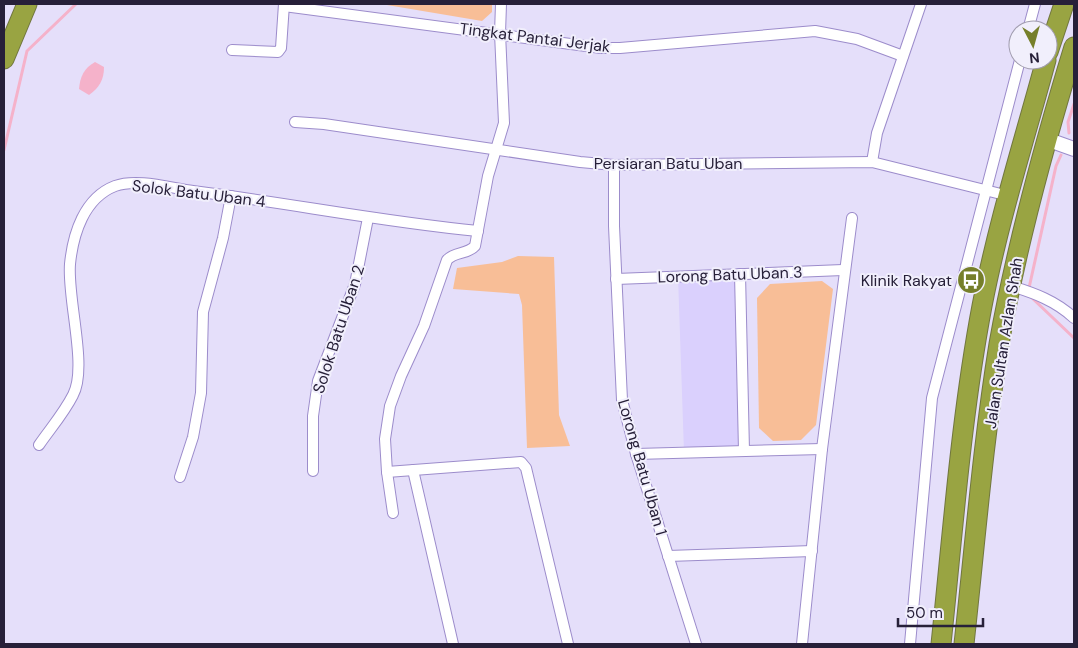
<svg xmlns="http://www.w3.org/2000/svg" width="1078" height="648" font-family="'DM Sans',sans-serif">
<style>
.built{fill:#dad0fd}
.green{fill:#f8be97}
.water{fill:#f5b2ca}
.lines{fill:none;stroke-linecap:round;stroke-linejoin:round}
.stream{stroke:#f5b2ca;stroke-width:3}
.street-casing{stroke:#9c8ccb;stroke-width:12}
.secondary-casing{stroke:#9c8ccb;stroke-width:16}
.highway-casing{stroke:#71763f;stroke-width:21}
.street{stroke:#fff;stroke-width:10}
.secondary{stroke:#fff;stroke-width:14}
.highway{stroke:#99a442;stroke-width:19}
.labels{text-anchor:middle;stroke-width:4;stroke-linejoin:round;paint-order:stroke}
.street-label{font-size:16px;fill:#272039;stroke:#f1effc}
.poi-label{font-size:16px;fill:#272039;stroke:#f1effc;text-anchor:end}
</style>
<rect width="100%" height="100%" fill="#e5dffa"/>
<polygon class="built" points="740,274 744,451 684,452 678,276"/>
<g class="green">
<polygon points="381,4 492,4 492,12 482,21"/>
<polygon points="518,256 554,257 559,415 570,446 527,448 522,305 519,294 453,289 457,268 502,262"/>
<polygon points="822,281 833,289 816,425 801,440 773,441 759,428 757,298 770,284"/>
</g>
<path class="water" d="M95,62L104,67C104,80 99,88 89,95L79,89C80,77 84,68 95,62Z"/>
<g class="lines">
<g class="stream">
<polyline points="1069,133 1068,122 1074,104"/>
<polyline points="4,150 27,51 76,4"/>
<polyline points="1029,288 1056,166 1061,155"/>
<polyline points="1031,297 1074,338"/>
</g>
<g class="street-casing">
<g id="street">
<polyline points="284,6 601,48 620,48 815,31 857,39 903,56"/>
<polyline points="1028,30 1035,4"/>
<polyline points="232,50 278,52 281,48 284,4"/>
<polyline points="295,122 324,124 580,162 614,165 872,162 1009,196"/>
<polyline points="872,162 877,133 921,4"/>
<polyline points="614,165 614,226 622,400 636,454 696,644"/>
<polyline points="740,274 744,451"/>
<polyline points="616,279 843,270"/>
<path d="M1011,286C1034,293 1056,301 1074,318"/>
<path d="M39,445C50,429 64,413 73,395C88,367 67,299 70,264C73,234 84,198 115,186C137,178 170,188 193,191C289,203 383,222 478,231"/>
<polyline points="636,454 822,449"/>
<polyline points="413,470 453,644"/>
<polyline points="313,471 313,416 318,381 355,284 368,218"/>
<polyline points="387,472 521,462 526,468 568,644"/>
<polyline points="180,477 193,437 201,393 203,312 223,238 231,196"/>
<path d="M393,513L387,472L385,439L390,406L401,376L424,326L447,260C455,251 467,255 475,246L488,176L504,123L500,33L501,4"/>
<polyline points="668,556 812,551"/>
<polyline points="802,644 822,449 852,218"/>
<polyline points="910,644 932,398 1020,60"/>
</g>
</g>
<g class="secondary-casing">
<polyline id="secondary" points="1046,139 1074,149"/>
</g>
<g class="highway-casing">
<g id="highway">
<polyline points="1048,52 1064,4"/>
<polyline points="4,59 27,4"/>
<path d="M941,644C953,531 961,417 982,306C998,223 1024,141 1046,60"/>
<path d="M964,644C975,544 983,443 999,344C1017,243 1044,145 1074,47"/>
</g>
</g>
<use href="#street" class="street"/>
<use href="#secondary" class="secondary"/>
<use href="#highway" class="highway"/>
</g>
<defs>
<g id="bus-disc" transform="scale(1.4375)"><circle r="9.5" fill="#767f2a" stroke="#f1effc"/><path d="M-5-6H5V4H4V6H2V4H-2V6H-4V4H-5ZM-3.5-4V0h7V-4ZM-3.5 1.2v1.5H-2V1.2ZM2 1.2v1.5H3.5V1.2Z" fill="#fff"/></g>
</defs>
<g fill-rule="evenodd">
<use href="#bus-disc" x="971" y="280"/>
</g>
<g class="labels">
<g class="street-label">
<text transform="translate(535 37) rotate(7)" y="6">Tingkat Pantai Jerjak</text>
<text x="668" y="169">Persiaran Batu Uban</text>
<text transform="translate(199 193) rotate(7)" y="6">Solok Batu Uban 4</text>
<text transform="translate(730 274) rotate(-2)" y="6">Lorong Batu Uban 3</text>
<text transform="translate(338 329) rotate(-72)" y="6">Solok Batu Uban 2</text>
<text transform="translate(1003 343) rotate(-81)" y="6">Jalan Sultan Azlan Shah</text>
<text transform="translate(643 467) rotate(74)" y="6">Lorong Batu Uban 1</text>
</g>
<g class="poi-label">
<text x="952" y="286">Klinik Rakyat</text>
</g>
</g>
<rect width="1078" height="648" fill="none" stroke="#272039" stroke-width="10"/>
<g transform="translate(1033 45) rotate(174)"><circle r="24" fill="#f1effc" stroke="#a09cae"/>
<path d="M0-4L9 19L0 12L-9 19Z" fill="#767f2a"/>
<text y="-8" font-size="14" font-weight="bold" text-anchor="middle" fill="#272039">N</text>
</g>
<path d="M898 618v8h85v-8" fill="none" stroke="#272039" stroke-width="2.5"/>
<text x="906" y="618" font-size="15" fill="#272039" stroke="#f1effc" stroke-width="4" paint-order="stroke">50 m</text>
</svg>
